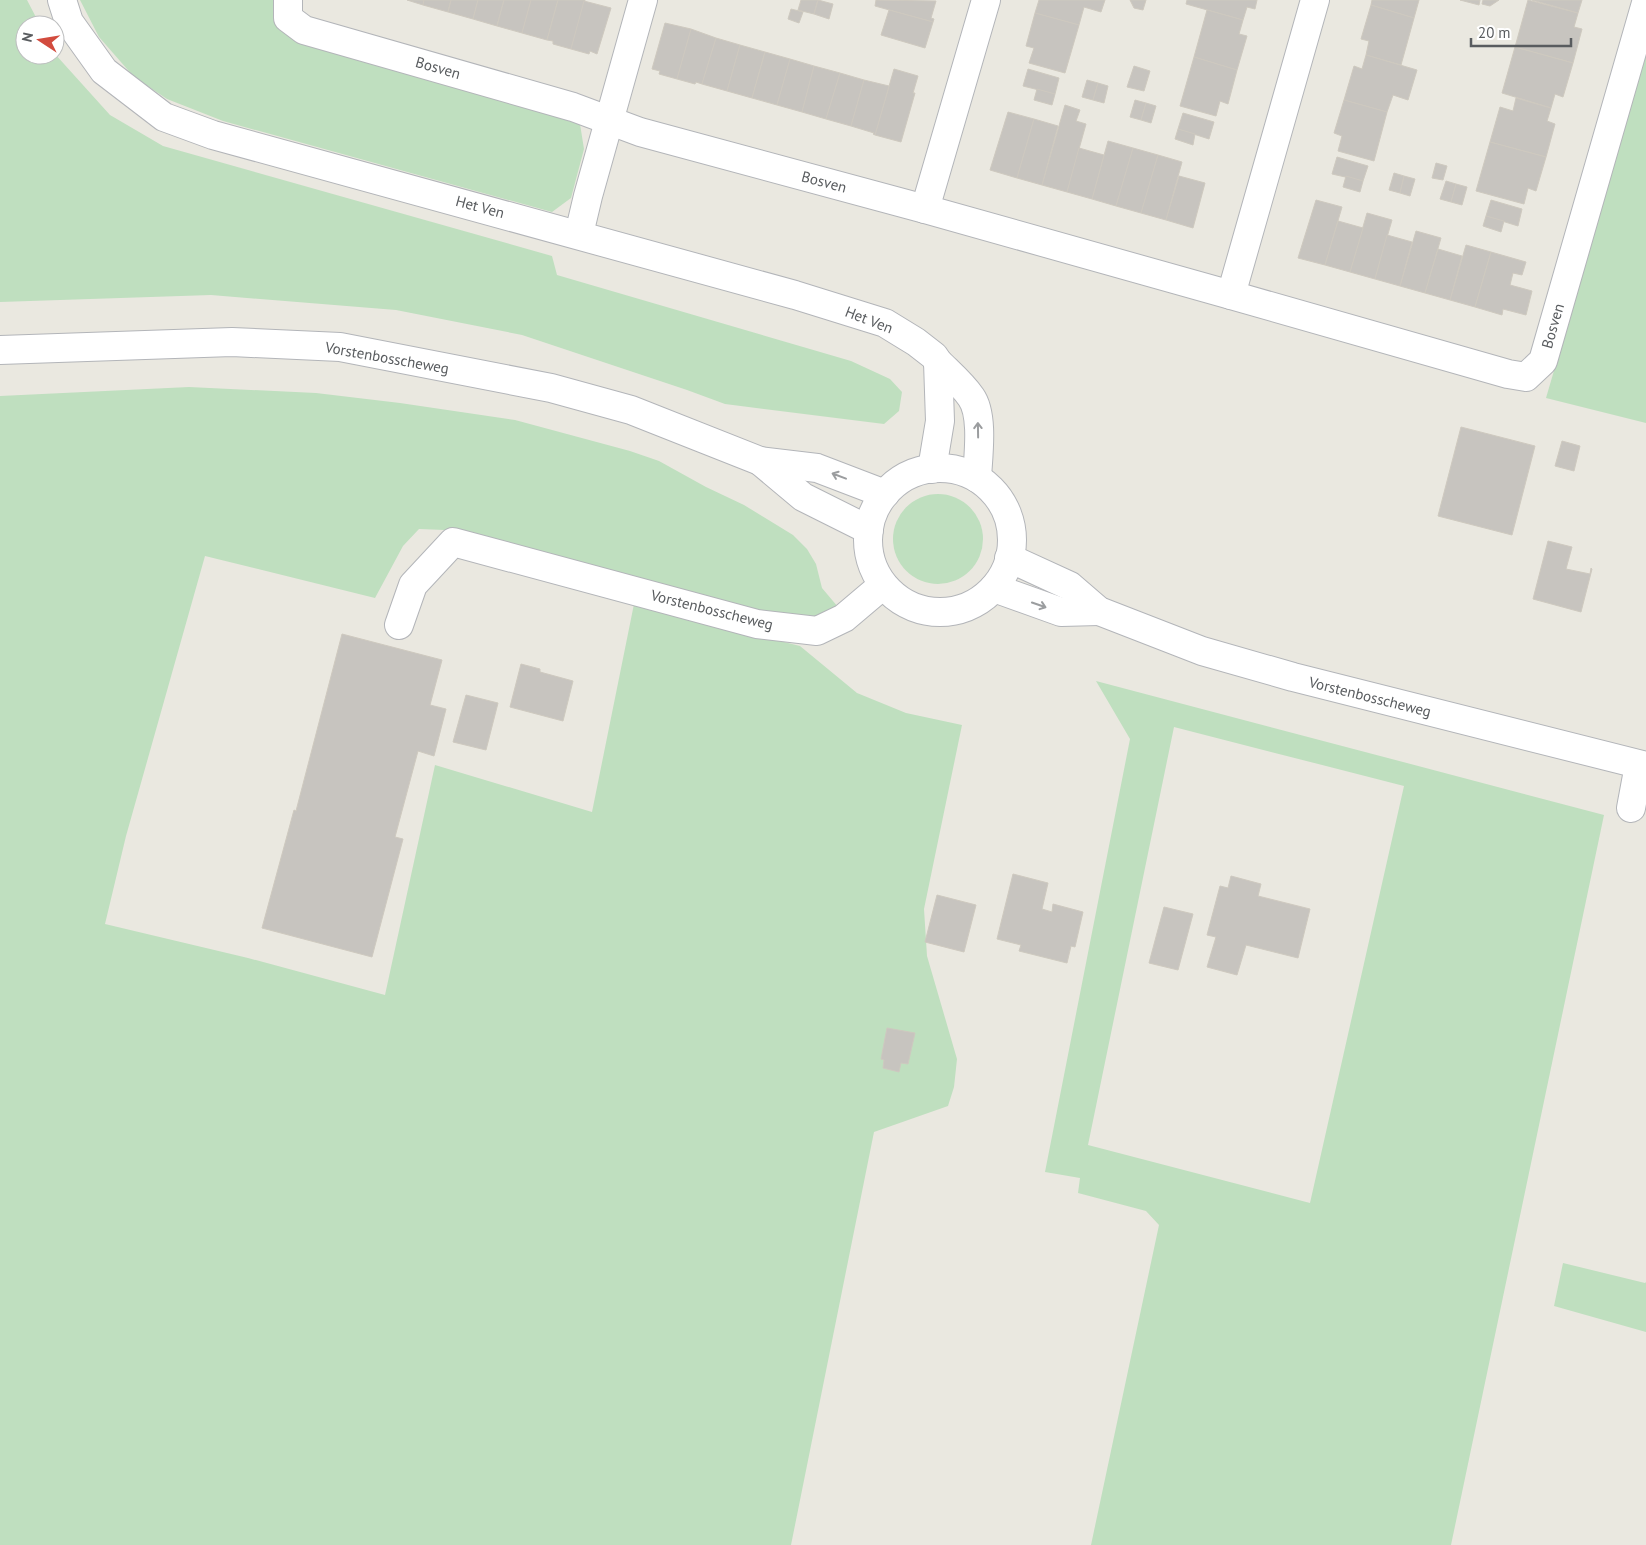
<svg xmlns="http://www.w3.org/2000/svg" width="1646" height="1545" font-family="'PT Sans',sans-serif">
<style>
.green{fill:#bfdfbf;fill-rule:evenodd}
.building{fill:#c7c4bf;stroke:#cec9bf}
.lines{fill:none;stroke-linecap:round;stroke-linejoin:round}
.minor-casing{stroke:#b3b5b9;stroke-width:30}
.minor{stroke:#fff;stroke-width:28}
.oneway{stroke:#9b9d9f}
.labels{text-anchor:middle;stroke-width:5;stroke-linejoin:round;paint-order:stroke}
.street-label{font-size:15px;fill:#595c5f;stroke:#fff}
</style>
<rect width="100%" height="100%" fill="#eae8e0"/>
<g class="green">
<polygon points="0,0 27,0 40,25 25,25 25,55 55,54 110,115 163,146 552,256 557,275 851,361 890,379 902,392 899,411 884,424 725,404 687,390 522,335 396,310 211,295 0,302"/>
<polygon points="80,0 280,0 302,41 580,124 584,149 571,198 552,212 223,121 167,99 134,77 99,37"/>
<polygon points="1646,55 1646,423 1546,398"/>
<polygon points="189,387 316,393 400,403 515,420 630,451 659,461 706,487 744,505 793,535 807,549 816,564 822,588 838,607 820,621 791,624 445,530 419,529 403,546 375,598 205,556 126,836 105,924 248,958 385,995 435,765 592,812 634,604 800,646 857,693 906,713 962,725 924,909 927,956 957,1059 954,1087 948,1106 874,1132 791,1545 0,1545 0,396"/>
<circle cx="938" cy="539" r="45"/>
<path d="M1096,681L1604,815L1451,1545H1091L1159,1225L1146,1211L1078,1193L1080,1178L1045,1172L1130,739ZM1174,727L1404,786L1310,1203L1088,1145Z"/>
<polygon points="1563,1263 1645,1283 1646,1282 1646,1332 1554,1306"/>
</g>
<g class="building">
<polygon points="407,0 424,0 423,5"/>
<polygon points="424,0 451,0 448,12 423,5"/>
<polygon points="451,0 478,0 473,19 448,12"/>
<polygon points="478,0 504,0 497,26 473,19"/>
<polygon points="504,0 531,0 522,33 497,26"/>
<polygon points="531,0 558,0 547,40 522,33"/>
<polygon points="558,0 585,0 571,49 553,44 553,41 547,40"/>
<polygon points="801,0 818,0 814,14 798,10"/>
<polygon points="818,0 833,4 829,19 814,14"/>
<polygon points="876,0 936,1 931,18 934,19 933,22 875,6"/>
<polygon points="1039,0 1105,0 1101,12 1084,7 1079,25 1035,13"/>
<polygon points="1130,0 1146,0 1143,10 1134,8"/>
<polygon points="1187,0 1257,0 1255,9 1247,7 1243,20 1186,4"/>
<polygon points="1372,0 1419,0 1414,18 1371,5"/>
<polygon points="1460,0 1480,0 1479,5"/>
<polygon points="1483,0 1499,0 1490,6 1482,4"/>
<polygon points="1528,0 1578,13 1574,27 1582,29 1573,63 1515,47"/>
<polygon points="1532,0 1582,0 1578,13"/>
<polygon points="584,1 611,8 597,54 590,51 589,54 571,49"/>
<polygon points="1371,5 1414,18 1401,65 1366,55 1369,41 1361,39"/>
<polygon points="791,9 803,12 799,23 788,19"/>
<polygon points="889,10 933,22 925,48 881,35"/>
<polygon points="1207,10 1243,20 1239,34 1247,36 1237,70 1194,57"/>
<polygon points="1035,13 1079,25 1065,73 1029,63 1034,48 1026,46"/>
<polygon points="665,23 691,29 677,79 659,74 660,71 652,69"/>
<polygon points="691,29 716,38 702,84 696,82 695,84 677,79"/>
<polygon points="716,38 740,45 727,91 702,84"/>
<polygon points="740,45 765,52 752,98 727,91"/>
<polygon points="1515,47 1573,63 1563,97 1555,94 1551,108 1502,93"/>
<polygon points="765,52 790,59 777,105 752,98"/>
<polygon points="1366,55 1417,70 1408,100 1393,95 1387,112 1344,100 1354,66 1362,69"/>
<polygon points="1194,57 1237,70 1228,104 1220,101 1216,116 1180,106"/>
<polygon points="790,59 814,66 802,112 777,105"/>
<polygon points="814,66 840,73 826,119 802,112"/>
<polygon points="1134,66 1150,71 1144,91 1127,87"/>
<polygon points="894,69 918,76 913,93 915,93 901,142 875,135"/>
<polygon points="1028,69 1059,78 1055,94 1023,86"/>
<polygon points="840,73 864,80 851,126 826,119"/>
<polygon points="864,80 889,86 875,135 873,134 874,133 851,126"/>
<polygon points="1087,80 1098,83 1093,100 1082,97"/>
<polygon points="1098,83 1108,86 1104,103 1093,100"/>
<polygon points="1037,89 1055,94 1052,105 1034,100"/>
<polygon points="1516,98 1551,108 1547,121 1555,124 1546,157 1490,142 1500,107 1513,111"/>
<polygon points="1135,100 1146,103 1141,120 1130,117"/>
<polygon points="1344,100 1387,112 1374,161 1338,151 1342,136 1334,133"/>
<polygon points="1146,103 1156,106 1151,123 1141,120"/>
<polygon points="1065,105 1080,110 1076,121 1086,124 1067,192 1042,185"/>
<polygon points="1008,112 1034,119 1017,178 990,170"/>
<polygon points="1183,113 1214,122 1209,139 1178,129"/>
<polygon points="1034,119 1058,126 1042,185 1017,178"/>
<polygon points="1178,129 1195,134 1193,145 1175,139"/>
<polygon points="1108,141 1133,148 1116,206 1092,199"/>
<polygon points="1490,142 1546,157 1536,191 1528,188 1524,204 1476,191"/>
<polygon points="1079,148 1104,155 1092,199 1067,192"/>
<polygon points="1133,148 1158,155 1141,213 1116,206"/>
<polygon points="1158,155 1182,162 1166,220 1141,213"/>
<polygon points="1337,157 1368,166 1363,181 1332,174"/>
<polygon points="1436,163 1447,166 1443,180 1432,178"/>
<polygon points="1394,173 1404,176 1400,193 1389,190"/>
<polygon points="1179,176 1205,183 1193,228 1166,220"/>
<polygon points="1346,176 1363,181 1360,192 1343,187"/>
<polygon points="1404,176 1415,179 1410,196 1400,193"/>
<polygon points="1446,181 1456,184 1451,202 1440,199"/>
<polygon points="1456,184 1467,187 1462,205 1451,202"/>
<polygon points="1316,200 1342,207 1325,265 1298,258"/>
<polygon points="1491,200 1522,209 1518,226 1486,216"/>
<polygon points="1367,213 1392,220 1375,279 1350,272"/>
<polygon points="1486,216 1504,221 1501,232 1483,226"/>
<polygon points="1338,221 1363,228 1350,272 1325,265"/>
<polygon points="1416,231 1441,238 1425,293 1400,286"/>
<polygon points="1387,235 1412,242 1400,286 1375,279"/>
<polygon points="1466,245 1491,252 1475,307 1450,300"/>
<polygon points="1438,249 1462,256 1450,300 1425,293"/>
<polygon points="1491,252 1526,262 1522,275 1513,273 1510,285 1532,291 1526,315 1503,309 1502,315 1475,307"/>
<polygon points="1461,427 1535,446 1512,535 1438,516"/>
<polygon points="1562,441 1580,446 1574,471 1555,466"/>
<polygon points="1548,541 1572,547 1566,569 1590,574 1591,568 1592,569 1581,612 1533,599"/>
<polygon points="342,634 442,660 430,705 446,709 434,756 418,751 395,837 403,839 372,957 262,928 294,810 296,811"/>
<polygon points="521,664 540,669 540,672 573,681 563,721 510,707"/>
<polygon points="466,695 498,703 486,750 453,742"/>
<polygon points="1013,874 1048,883 1042,909 1052,912 1053,904 1083,912 1075,947 1071,946 1067,963 1019,951 1021,945 997,939"/>
<polygon points="1231,876 1261,884 1258,896 1310,909 1298,958 1246,945 1237,975 1207,967 1216,937 1207,935 1220,886 1228,888"/>
<polygon points="937,895 976,905 964,952 925,942"/>
<polygon points="1164,907 1193,914 1178,970 1149,963"/>
<polygon points="887,1028 915,1033 908,1064 901,1063 899,1072 883,1068 884,1060 881,1059"/>
</g>
<g class="lines">
<g class="minor-casing">
<g id="minor">
<path d="M62,0L69,22L104,71L164,117L213,135L795,295L885,323L916,342L934,356L938,362C949,373 962,384 971,397C984,415 978,457 977,478"/>
<polyline points="288,0 288,18 304,30 573,107 640,132 925,209 1231,295 1508,374 1526,377 1543,361 1646,3"/>
<polyline points="925,209 986,0"/>
<polyline points="579,234 588,196 643,0"/>
<polyline points="1231,295 1315,0"/>
<polyline points="0,350 232,342 340,347 551,388 631,410 760,461 817,468 885,494"/>
<polyline points="760,461 803,497 869,530"/>
<circle cx="940" cy="540" r="72"/>
<polyline points="932,469 940,421 938,362"/>
<polyline points="1009,558 1070,586 1099,611 1202,651 1293,677 1646,766"/>
<polyline points="994,588 1061,612 1099,611"/>
<polyline points="399,625 413,585 453,542 757,624 817,631 844,618 883,585"/>
<polyline points="1631,808 1639,765"/>
</g>
</g>
<use href="#minor" class="minor"/>
</g>
<defs><path id="oneway-shaft" d="M-6 0H5M1.5-3L5.5 0L1.5 3" fill="none" stroke-width="1.6" stroke-linecap="round" stroke-linejoin="round" transform="scale(1.25)"/></defs>
<g class="oneway">
<use href="#oneway-shaft" transform="translate(978 430) rotate(-91)"/>
<use href="#oneway-shaft" transform="translate(839 476) rotate(-159)"/>
<use href="#oneway-shaft" transform="translate(1039 605) rotate(19)"/>
</g>
<g class="labels">
<g class="street-label">
<text transform="translate(438 68) rotate(16)" y="5">Bosven</text>
<text transform="translate(824 182) rotate(15)" y="5">Bosven</text>
<text transform="translate(480 207) rotate(15)" y="5">Het Ven</text>
<text transform="translate(869 320) rotate(21)" y="5">Het Ven</text>
<text transform="translate(1553 326) rotate(-74)" y="5">Bosven</text>
<text transform="translate(387 358) rotate(10)" y="5">Vorstenbosscheweg</text>
<text transform="translate(712 610) rotate(14)" y="5">Vorstenbosscheweg</text>
<text transform="translate(1370 697) rotate(14)" y="5">Vorstenbosscheweg</text>
</g>
</g>
<g transform="translate(40 40) rotate(282)"><circle r="24" fill="#ffffff" stroke="#bdbebf"/>
<path d="M0-4L9 19L0 12L-9 19Z" fill="#d24b3e"/>
<text y="-8" font-size="14" font-weight="bold" text-anchor="middle" fill="#595c5f">N</text>
</g>
<path d="M1471 38v8h100v-8" fill="none" stroke="#595c5f" stroke-width="2.5"/>
<text x="1478" y="38" font-size="15" fill="#595c5f" stroke="#ffffff" stroke-width="4" paint-order="stroke">20 m</text>
</svg>
